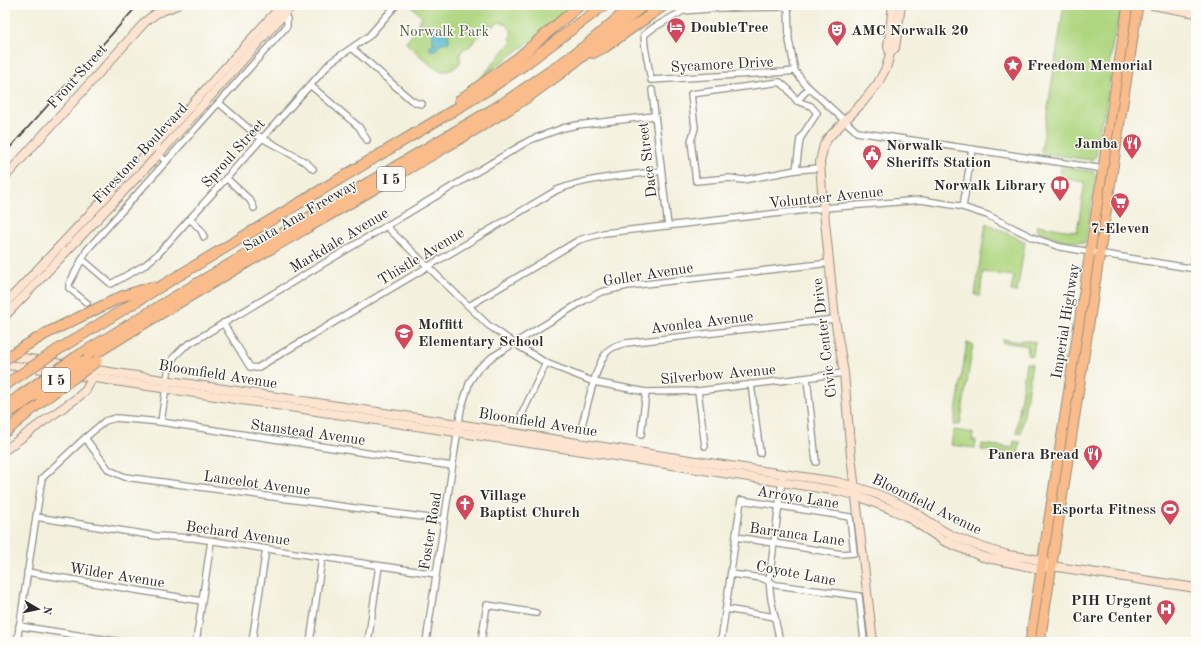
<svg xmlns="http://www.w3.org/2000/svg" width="1201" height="647" font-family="'Old Standard TT',serif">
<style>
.green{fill:#aed57f;stroke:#6c8055}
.water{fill:#50bbcc;stroke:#3e737c}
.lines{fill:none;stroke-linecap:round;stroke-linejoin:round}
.street-casing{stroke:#8f8e84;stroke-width:8}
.secondary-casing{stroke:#8f8e84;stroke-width:10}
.primary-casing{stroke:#8f8e84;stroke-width:11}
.highway-casing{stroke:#8f8e84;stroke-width:12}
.street{stroke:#fff;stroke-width:5.5}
.secondary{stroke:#fde4d0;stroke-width:8}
.primary{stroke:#f9bc8a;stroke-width:9}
.highway{stroke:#f9bc8a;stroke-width:10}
.rail{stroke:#2b2b2b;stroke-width:1.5}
.highway-bridge-casing{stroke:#8f8e84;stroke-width:12;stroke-linecap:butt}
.highway-bridge{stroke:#f9bc8a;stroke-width:10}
.labels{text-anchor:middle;stroke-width:3;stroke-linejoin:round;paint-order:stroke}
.shield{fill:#fdfcf7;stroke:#6a6a68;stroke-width:1}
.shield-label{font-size:14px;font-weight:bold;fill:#2b2b2b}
.poi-label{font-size:15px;font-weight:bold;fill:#2b2b2b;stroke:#fdfcf7;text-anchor:start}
.park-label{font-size:15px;fill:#525e44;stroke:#fdfcf7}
.street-label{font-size:15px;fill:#2b2b2b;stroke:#fdfcf7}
</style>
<rect width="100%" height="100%" fill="#fdfcf7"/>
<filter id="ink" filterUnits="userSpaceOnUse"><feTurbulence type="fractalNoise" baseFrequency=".025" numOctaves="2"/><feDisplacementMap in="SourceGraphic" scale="8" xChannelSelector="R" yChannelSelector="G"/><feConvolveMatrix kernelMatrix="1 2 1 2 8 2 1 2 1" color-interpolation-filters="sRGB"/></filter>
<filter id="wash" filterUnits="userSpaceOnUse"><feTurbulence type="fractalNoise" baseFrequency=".012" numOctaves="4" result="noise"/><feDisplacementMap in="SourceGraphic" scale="16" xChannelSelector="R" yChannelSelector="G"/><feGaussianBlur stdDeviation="0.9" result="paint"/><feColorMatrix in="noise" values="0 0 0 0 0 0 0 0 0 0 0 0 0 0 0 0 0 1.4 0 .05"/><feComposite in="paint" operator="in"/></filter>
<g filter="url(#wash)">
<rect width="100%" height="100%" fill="#f3f0dd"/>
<g class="green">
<path d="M410,5H572L532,40L481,78L512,41L510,39C514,29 509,25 500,22L497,23L492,27L489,25L470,46L463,49L460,54V62L458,65L453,69L447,71H441L433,67L406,43V42L418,28V22L422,17Z"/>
<path d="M1064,5H1114L1120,8C1121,16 1118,23 1116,30C1112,42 1111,57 1109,69L1111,75L1104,117L1101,122L1096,156L1091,160L1041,153Z"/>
<polygon points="1061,167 1094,172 1096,176 1085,243 1063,240 1036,230 1037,225 1077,232 1085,182 1060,178"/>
<polygon points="986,223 1025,242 1017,292 1011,291 1014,276 983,272 980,296 975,295"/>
<polygon points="1003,339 1021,342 1021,340 1035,342 1033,356 1027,355 1028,346 1002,342"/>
<polygon points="967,343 973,344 960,425 954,425"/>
<polygon points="1026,363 1032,364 1021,433 1016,433"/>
<polygon points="954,430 973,433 972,441 976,441 975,448 951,445"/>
<polygon points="1014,441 1020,442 1018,455 981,450 982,444 1013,448"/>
</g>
<polygon class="water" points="446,25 448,25 449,42 441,43 436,50 430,50 430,45 435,44 435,42 433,43 432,27 446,26"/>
</g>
<g filter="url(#ink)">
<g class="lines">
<g class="street-casing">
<g id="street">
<polyline points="791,5 788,7 720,8 683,11 653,28 644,35 645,47 651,80 785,72 795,71"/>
<polyline points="788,7 789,40 795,71 805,84 857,132 1104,169"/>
<polyline points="5,9 6,5"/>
<polyline points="352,48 411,100 417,103 422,104"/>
<polyline points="310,85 359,127 367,140"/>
<polyline points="652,90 668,226"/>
<polyline points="797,101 811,106 817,113 800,139 796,170 743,180 729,178 696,181 691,141 695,128 691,94 780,82 787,88 797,101 809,88"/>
<polyline points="219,103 255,134 307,163 313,169"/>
<polyline points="157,143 159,154 166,162"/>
<polyline points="796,170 820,168"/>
<polyline points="226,178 250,200 254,208"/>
<polyline points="963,207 972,149"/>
<polyline points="190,219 201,230 204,237"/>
<polyline points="386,226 488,325 514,343 546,363 594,382 646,392 698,391 844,373"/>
<polyline points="82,259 111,284 145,265 158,254 331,62 369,36 396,5"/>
<polyline points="1193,269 1196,251"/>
<polyline points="87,303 69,288 69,284 87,250 287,26 287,19 284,14"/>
<polyline points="469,306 579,240 604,233 824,208 921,200 959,206 987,215 1034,238 1060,247 1196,269"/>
<path d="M223,323L250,367L257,368L557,190C589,177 626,176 661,171"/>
<polyline points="807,378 816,462"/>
<polyline points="751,384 760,453"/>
<polyline points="698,391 705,446"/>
<polyline points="521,416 546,363"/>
<polyline points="161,422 169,366 174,357 184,347 530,140 563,128 577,125 654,116"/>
<path d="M582,425C587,408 596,363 607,352C612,346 619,345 626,343L835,319"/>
<polyline points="641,435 646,392"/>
<polyline points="85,438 109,470 125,477 444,520"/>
<polyline points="36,517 156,536 194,538 436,574"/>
<polyline points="27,572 202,601"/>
<polyline points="731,574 762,578 776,585 859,596 864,640"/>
<polyline points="726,609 775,617"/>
<polyline points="19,626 122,642"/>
<polyline points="17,642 42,478 85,438 105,421 116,418 161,422 452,466"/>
<polyline points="196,642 211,541"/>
<polyline points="252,642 266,549"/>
<polyline points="310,642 322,558"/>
<polyline points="368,642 379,566"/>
<polyline points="426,642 461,409 470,381 478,369 492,357 585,300 601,292 627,286 830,263"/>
<polyline points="481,642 487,605 536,613"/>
<polyline points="721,642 741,500 850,517 854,553 842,554 736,537"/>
<polyline points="780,642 771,599 769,581 783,473"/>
</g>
</g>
<g class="secondary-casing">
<g id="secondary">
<polyline points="1152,5 1196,13"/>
<polyline points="890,53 895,48 901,5"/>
<polyline points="5,177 146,21 157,13 177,5"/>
<polyline points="5,304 157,143 282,5"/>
<polyline points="5,316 159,154 292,5"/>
<polyline points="8,356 23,358 68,365"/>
<polyline points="5,365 37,368 58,372"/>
<path d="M83,368L458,424L577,443L837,482C862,488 886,496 909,509C924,517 937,529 953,536C970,543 988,550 1005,554C1019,558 1035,556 1047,564"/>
<polyline points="75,375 589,452 838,491 855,495 893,510 906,516 944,541 983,557 1040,569 1051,566 1196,588"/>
<polyline points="5,450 44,421 77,398 86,390 92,378 92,373"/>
<polyline points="873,642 851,456 844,373 835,319 822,192 820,162 824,145 828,138 863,102 878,83 886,68 889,58 890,53 888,47 893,5"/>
</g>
</g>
<g class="primary-casing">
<g id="primary">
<polyline points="1030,642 1128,5"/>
<polyline points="1040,642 1138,5"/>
</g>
</g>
<g class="highway-casing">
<g id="highway">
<polyline points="593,53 605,47 664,5"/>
<polyline points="460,100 519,57 580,5"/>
<polyline points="25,346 47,333 123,296 152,287"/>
<polyline points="59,349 168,282 489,89 524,65 604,5"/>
<polyline points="76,357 181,293 502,104 558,66 589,43 633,5"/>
<path d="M87,359C184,297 285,241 384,183C432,154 483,127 529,96C569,68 607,38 643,5"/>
<polyline points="5,407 21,395"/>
<polyline points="5,415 25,402"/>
<polyline points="5,432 42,401"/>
</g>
</g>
<use href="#street" class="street"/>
<use href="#secondary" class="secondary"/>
<use href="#primary" class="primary"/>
<use href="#highway" class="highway"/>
<polyline class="rail" points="5,153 138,5"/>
<g class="highway-bridge-casing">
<g id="highway-bridge">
<polyline points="5,359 25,346"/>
<polyline points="5,385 59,349"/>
<polyline points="21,395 76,357"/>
<polyline points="42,401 97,361"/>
<polyline points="25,402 87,359"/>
</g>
</g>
<use href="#highway-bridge" class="highway-bridge"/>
</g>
</g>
<defs>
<g id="hotel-pin" transform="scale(1)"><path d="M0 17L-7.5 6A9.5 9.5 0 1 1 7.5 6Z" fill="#d1495b" stroke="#fdfcf7"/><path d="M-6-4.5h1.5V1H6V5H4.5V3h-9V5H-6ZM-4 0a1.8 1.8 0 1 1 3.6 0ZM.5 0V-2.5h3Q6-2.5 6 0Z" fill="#fff"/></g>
<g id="theatre-pin" transform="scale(1)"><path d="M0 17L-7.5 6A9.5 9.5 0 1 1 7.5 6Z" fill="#d1495b" stroke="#fdfcf7"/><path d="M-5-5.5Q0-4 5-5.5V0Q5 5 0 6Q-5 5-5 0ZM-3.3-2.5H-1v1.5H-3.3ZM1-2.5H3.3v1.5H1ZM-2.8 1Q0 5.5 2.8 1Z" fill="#fff"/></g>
<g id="sight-pin" transform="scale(1)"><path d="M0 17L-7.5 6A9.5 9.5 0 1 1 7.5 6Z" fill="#d1495b" stroke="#fdfcf7"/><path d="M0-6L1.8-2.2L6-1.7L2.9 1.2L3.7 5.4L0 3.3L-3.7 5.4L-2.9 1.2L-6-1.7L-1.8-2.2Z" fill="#fff"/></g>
<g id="restaurant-pin" transform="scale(1)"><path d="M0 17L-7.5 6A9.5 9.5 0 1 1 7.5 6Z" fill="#d1495b" stroke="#fdfcf7"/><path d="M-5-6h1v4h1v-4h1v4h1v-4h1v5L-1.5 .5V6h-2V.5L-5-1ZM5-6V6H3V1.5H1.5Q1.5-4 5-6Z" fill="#fff"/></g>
<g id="civic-pin" transform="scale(1)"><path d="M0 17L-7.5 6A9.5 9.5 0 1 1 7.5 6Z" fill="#d1495b" stroke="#fdfcf7"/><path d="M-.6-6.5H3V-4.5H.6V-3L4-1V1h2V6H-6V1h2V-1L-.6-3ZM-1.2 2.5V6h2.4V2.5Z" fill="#fff"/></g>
<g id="library-pin" transform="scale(1)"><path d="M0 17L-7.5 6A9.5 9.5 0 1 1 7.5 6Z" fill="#d1495b" stroke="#fdfcf7"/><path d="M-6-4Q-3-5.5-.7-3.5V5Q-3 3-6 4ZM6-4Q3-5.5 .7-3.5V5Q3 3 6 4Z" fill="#fff"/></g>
<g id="supermarket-pin" transform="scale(1)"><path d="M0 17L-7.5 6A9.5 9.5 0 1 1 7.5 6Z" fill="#d1495b" stroke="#fdfcf7"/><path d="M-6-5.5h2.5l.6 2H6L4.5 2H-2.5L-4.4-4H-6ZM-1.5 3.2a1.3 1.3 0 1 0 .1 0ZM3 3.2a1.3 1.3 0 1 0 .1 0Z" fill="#fff"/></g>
<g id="school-pin" transform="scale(1)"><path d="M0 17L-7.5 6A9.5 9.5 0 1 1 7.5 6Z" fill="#d1495b" stroke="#fdfcf7"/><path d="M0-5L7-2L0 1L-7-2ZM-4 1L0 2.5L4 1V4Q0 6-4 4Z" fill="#fff"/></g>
<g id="church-pin" transform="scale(1)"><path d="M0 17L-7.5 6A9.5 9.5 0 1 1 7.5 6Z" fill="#d1495b" stroke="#fdfcf7"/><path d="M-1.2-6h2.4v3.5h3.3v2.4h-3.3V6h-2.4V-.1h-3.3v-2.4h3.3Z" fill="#fff"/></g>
<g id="stadium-pin" transform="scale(1)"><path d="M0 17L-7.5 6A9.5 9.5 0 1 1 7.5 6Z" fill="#d1495b" stroke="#fdfcf7"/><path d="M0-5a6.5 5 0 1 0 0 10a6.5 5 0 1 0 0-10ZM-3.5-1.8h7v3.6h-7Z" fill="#fff"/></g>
<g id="hospital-pin" transform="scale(1)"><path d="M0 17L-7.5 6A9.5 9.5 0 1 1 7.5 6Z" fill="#d1495b" stroke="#fdfcf7"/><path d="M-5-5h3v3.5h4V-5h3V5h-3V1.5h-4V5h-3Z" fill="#fff"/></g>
</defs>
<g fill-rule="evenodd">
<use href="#hotel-pin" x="676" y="27"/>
<use href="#theatre-pin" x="837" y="30"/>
<use href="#sight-pin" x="1013" y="65"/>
<use href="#restaurant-pin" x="1132" y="143"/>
<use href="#civic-pin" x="872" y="154"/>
<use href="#library-pin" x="1060" y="185"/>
<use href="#supermarket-pin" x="1120" y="202"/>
<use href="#school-pin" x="404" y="333"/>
<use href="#restaurant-pin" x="1093" y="454"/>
<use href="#church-pin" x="465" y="504"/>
<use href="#stadium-pin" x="1170" y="509"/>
<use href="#hospital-pin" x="1166" y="609"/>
</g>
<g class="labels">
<g class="shield">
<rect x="377" y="167" width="28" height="24" rx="3"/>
<rect x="42" y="368" width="28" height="24" rx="3"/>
</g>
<g class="shield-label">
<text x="391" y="184">I 5</text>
<text x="56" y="385">I 5</text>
</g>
<g class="poi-label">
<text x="690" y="32">DoubleTree</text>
<text x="851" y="35">AMC Norwalk 20</text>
<text x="1027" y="70">Freedom Memorial</text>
<text x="1118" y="148" text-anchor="end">Jamba</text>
<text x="886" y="150">Norwalk<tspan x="886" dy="17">Sheriffs Station</tspan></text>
<text x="1046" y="190" text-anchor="end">Norwalk Library</text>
<text x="1120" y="233" text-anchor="middle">7-Eleven</text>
<text x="418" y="329">Moffitt<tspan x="418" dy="17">Elementary School</tspan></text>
<text x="1079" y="459" text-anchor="end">Panera Bread</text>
<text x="479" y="500">Village<tspan x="479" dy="17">Baptist Church</tspan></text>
<text x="1156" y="514" text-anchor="end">Esporta Fitness</text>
<text x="1152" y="605" text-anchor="end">PIH Urgent<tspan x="1152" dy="17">Care Center</tspan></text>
</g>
<g class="park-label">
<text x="444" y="36">Norwalk Park</text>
</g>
<g class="street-label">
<text transform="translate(722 64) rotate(-3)" y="5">Sycamore Drive</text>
<text transform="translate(77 76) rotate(-48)" y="5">Front Street</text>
<text transform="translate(140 153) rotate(-47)" y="5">Firestone Boulevard</text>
<text transform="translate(233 153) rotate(-48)" y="5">Sproul Street</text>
<text transform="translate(647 160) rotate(-97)" y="5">Dace Street</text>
<text transform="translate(826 197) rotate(-6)" y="5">Volunteer Avenue</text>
<text transform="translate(300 215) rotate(-30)" y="5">Santa Ana Freeway</text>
<text transform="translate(339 240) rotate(-31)" y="5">Markdale Avenue</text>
<text transform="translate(421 256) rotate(-31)" y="5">Thistle Avenue</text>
<text transform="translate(648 274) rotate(-9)" y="5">Goller Avenue</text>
<text transform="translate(1065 321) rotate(-81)" y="5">Imperial Highway</text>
<text transform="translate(702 322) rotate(-7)" y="5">Avonlea Avenue</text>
<text transform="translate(824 338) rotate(-97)" y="5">Civic Center Drive</text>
<text transform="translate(218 374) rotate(9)" y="5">Bloomfield Avenue</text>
<text transform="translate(718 374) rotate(-5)" y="5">Silverbow Avenue</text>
<text transform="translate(538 422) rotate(9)" y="5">Bloomfield Avenue</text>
<text transform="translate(308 432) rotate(8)" y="5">Stanstead Avenue</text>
<text transform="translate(257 483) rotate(8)" y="5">Lancelot Avenue</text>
<text transform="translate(798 497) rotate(9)" y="5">Arroyo Lane</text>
<text transform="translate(927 504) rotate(26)" y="5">Bloomfield Avenue</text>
<text transform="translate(430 531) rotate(-81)" y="5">Foster Road</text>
<text transform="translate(238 533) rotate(8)" y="5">Bechard Avenue</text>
<text transform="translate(797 534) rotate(8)" y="5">Barranca Lane</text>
<text transform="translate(796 573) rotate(11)" y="5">Coyote Lane</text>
<text transform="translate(117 575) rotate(9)" y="5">Wilder Avenue</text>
</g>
</g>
<rect width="1201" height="647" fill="none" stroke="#fdfcf7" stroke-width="20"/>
<g transform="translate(38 609) rotate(99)" stroke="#fdfcf7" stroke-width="3" paint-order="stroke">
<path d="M0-3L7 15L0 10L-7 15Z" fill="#2b2b2b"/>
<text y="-6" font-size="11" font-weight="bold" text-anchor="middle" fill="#2b2b2b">N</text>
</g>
</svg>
